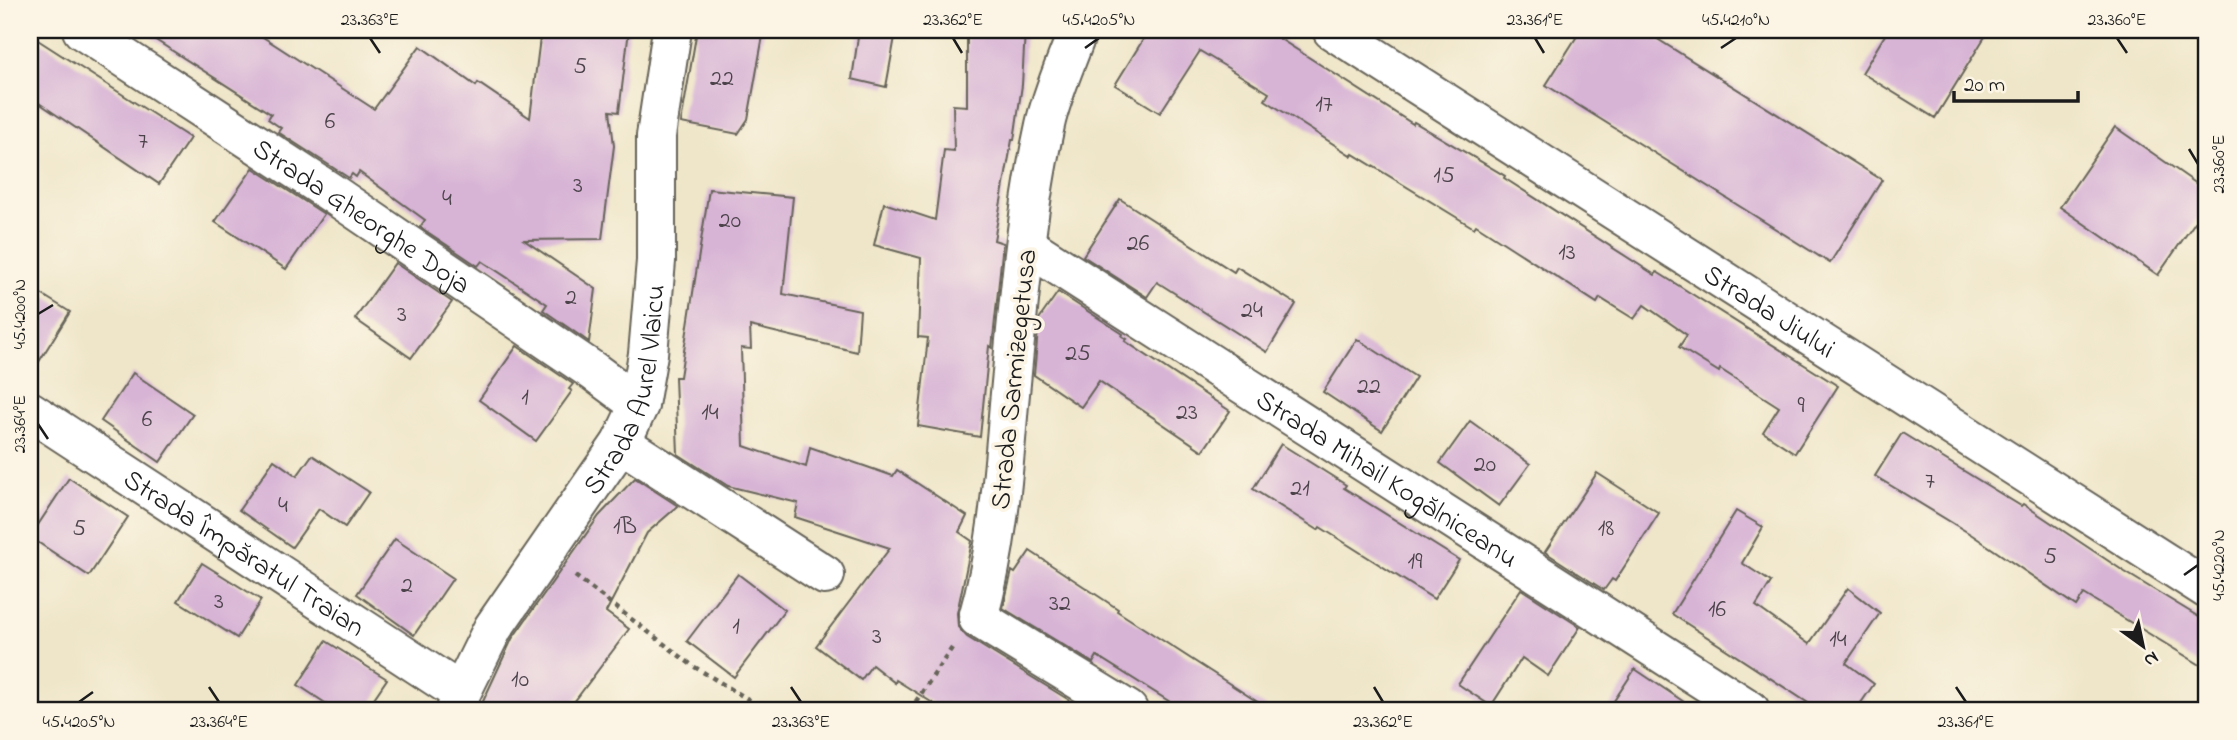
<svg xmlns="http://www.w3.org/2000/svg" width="2237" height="740" font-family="'Indie Flower',sans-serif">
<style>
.building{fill:#d7b3d5}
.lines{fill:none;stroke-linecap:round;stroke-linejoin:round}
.minor-casing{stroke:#666359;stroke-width:42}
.path{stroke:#666359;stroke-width:4.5;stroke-dasharray:5 5;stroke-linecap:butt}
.minor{stroke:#fff;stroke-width:38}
.ticks{fill:none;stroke:#1c1c1c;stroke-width:2.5}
.labels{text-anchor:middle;stroke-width:7;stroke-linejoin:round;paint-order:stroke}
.number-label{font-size:24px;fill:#4b424a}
.street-label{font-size:28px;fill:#1c1c1c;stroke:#fcf5e5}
.neatline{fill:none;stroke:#1c1c1c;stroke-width:2.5}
.ticks-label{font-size:18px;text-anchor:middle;fill:#1c1c1c}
</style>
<rect width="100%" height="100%" fill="#fcf5e5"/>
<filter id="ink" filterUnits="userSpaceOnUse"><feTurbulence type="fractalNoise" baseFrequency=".0143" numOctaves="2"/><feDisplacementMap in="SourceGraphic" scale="14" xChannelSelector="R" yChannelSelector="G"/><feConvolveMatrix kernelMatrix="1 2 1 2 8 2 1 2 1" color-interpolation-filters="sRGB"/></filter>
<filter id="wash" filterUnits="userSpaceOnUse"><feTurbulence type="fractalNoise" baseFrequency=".00686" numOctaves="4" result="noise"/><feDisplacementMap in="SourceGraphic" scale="28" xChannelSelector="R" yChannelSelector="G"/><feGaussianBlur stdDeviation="1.57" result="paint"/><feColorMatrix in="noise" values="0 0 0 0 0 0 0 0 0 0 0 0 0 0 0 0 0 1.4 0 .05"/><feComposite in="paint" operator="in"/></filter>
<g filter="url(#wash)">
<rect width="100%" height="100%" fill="#efe6c9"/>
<g id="blocks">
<g class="building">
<polygon points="140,30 252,30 374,109 420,46 476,86 478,83 530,118 541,30 629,30 619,112 610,111 614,146 602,239 524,240 596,289 589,342 543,310 547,304 482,261 478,266 420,227 425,220 359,172 356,177 352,174 349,178 278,132 281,128 268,119 271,114"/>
<polygon points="697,30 764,30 748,119 738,134 681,123"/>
<polygon points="859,30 895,37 886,87 852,79"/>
<polygon points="1025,30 1022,85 1014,140 1012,140 994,240 1003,243 992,348 989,346 980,437 918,426 928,338 918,337 921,258 874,245 884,203 935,220 944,150 954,151 953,105 967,106 967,32"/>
<polygon points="1149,30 1266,30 1413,124 1414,122 1505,176 1504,178 1655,275 1657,272 1838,386 1795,453 1763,432 1779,407 1720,369 1719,372 1679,347 1687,335 1644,305 1634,319 1600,298 1597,303 1476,225 1474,228 1353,154 1352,156 1265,100 1269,93 1200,51 1160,113 1115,85"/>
<polygon points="1581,30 1643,30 1882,180 1830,263 1546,85"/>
<polygon points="1888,30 1989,30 1935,118 1862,73"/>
<polygon points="30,35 190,138 159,184 30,97"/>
<polygon points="2115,127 2207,191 2207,205 2158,275 2060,207"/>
<polygon points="253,168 324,214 286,269 215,222"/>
<polygon points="709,189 793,197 783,294 860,310 857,352 750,326 751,349 741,348 744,446 806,467 810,447 893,476 897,470 967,516 959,532 972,541 957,613 958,627 967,637 1069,700 1063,710 944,710 896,680 895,683 872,665 861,680 816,646 890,548 795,517 798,503 728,486 678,454 675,377 680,377"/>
<polygon points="1120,199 1234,272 1237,267 1296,304 1267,352 1157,282 1147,297 1083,256"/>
<polygon points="395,263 452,302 411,358 355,319"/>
<polygon points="30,287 70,312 30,376"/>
<polygon points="1058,292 1123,334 1122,336 1127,339 1125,341 1230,411 1203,451 1099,381 1081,407 1034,375 1039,319"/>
<polygon points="1357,339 1416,377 1382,431 1323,392"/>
<polygon points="517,346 573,384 569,389 572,391 536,441 479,400"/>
<polygon points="133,373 193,414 160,462 101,421"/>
<polygon points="1470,421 1530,464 1499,506 1440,463"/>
<polygon points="1902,433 2021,506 2023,504 2125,572 2207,622 2207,669 2084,594 2076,606 1972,535 1875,476"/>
<polygon points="1281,444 1346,485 1344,488 1459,560 1434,599 1320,527 1318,530 1253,489"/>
<polygon points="312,455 369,492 345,527 319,509 292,547 239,510 274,460 297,476"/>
<polygon points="1597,473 1659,513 1615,581 1612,579 1604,590 1545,552"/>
<polygon points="69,478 128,517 89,576 30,537"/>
<polygon points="635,478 678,506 647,533 606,612 629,629 568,710 479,710 512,639 599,516"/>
<polygon points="1736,511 1763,527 1742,563 1771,582 1756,606 1809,644 1848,588 1880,613 1846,663 1874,684 1856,710 1819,710 1672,614"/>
<polygon points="395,539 453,578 414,635 357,594"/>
<polygon points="1030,551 1118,609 1117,611 1270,710 1183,710 1097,656 1093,663 1003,608 1012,571 1015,573"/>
<polygon points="202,563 261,600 237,638 178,601"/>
<polygon points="738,574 785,610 734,677 687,641"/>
<polygon points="1521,589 1580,627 1548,676 1522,658 1491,706 1458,684"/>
<polygon points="326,641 387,679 366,710 336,710 298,685"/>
<polygon points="1635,669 1696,710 1608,710"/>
</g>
</g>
</g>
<g filter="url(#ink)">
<use href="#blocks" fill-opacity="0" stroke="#666359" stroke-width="2"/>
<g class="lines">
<g class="minor-casing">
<g id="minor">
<path id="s1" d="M82,30L330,192L593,371L639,405"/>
<path d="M1078,30C1067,61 1052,93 1045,125C1025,216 1018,311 1009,404C1003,476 998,548 978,618L1128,710"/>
<path id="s2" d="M1332,30L2207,589"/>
<path id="s3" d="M1026,245L1750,710"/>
<path id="s4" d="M30,411L461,693"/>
<polyline points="621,443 825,575"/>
<path id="s5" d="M456,710L461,693L493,628L621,443L639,405L648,354L656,261V136L672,30"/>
</g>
</g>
<g class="path">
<polyline points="575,576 693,666 766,710"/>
<polyline points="910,710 952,648"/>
</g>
<use href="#minor" class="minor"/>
</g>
</g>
<path class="ticks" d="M370,38L380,53M953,38L962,53M1535,38L1544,53M2117,38L2127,53M1085,48L1099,38M1721,48L1736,38M2189,149L2198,164M38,314L53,305M38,424L48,439M2184,575L2198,565M209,687L219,702M791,687L801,702M1374,687L1383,702M1956,687L1966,702M79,702L93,692"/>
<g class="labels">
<g class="number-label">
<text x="580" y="73">5</text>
<text x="722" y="85">22</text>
<text x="1324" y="111">17</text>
<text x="330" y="128">6</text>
<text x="143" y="148">7</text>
<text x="1444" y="182">15</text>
<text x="578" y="192">3</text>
<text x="447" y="205">4</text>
<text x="730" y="227">20</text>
<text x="1138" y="250">26</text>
<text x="1567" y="259">13</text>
<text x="571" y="304">2</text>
<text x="1252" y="317">24</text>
<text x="402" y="321">3</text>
<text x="1078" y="360">25</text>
<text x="1369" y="393">22</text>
<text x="525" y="404">1</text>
<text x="1801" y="412">9</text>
<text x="710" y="419">14</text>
<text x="1187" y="419">23</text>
<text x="147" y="426">6</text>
<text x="1485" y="471">20</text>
<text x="1930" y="488">7</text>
<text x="1300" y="495">21</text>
<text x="283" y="512">4</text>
<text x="625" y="533">1B</text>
<text x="79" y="535">5</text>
<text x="1606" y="535">18</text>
<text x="2050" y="563">5</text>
<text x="1415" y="568">19</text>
<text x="407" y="592">2</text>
<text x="219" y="608">3</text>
<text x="1060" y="610">32</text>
<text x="1717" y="616">16</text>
<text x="736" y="633">1</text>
<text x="877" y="643">3</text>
<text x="1838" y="646">14</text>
<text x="520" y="686">10</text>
</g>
<g class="street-label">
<text dy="10" stroke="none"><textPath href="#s1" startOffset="336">Strada Gheorghe Doja</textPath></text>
<text dy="10" stroke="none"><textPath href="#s2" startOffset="520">Strada Jiului</textPath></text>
<text transform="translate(1012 379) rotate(-84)" y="10">Strada Sarmizegetusa</text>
<text dy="10" stroke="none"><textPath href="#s5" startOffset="368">Strada Aurel Vlaicu</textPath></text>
<text dy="10" stroke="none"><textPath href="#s3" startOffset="430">Strada Mihail Kogălniceanu</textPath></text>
<text dy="10" stroke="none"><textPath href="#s4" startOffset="257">Strada Împăratul Traian</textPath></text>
</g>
</g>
<rect width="2237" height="740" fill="none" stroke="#fcf5e5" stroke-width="77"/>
<g transform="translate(2143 646) rotate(147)" stroke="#fcf5e5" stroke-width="5" paint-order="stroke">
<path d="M0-5L12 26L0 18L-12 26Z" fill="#1c1c1c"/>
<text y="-10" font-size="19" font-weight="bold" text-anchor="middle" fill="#1c1c1c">N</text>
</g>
<path d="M1954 91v10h124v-10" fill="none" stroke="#1c1c1c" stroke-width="3.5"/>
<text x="1964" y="91" font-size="21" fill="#1c1c1c" stroke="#fcf5e5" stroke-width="5" paint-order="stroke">20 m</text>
<rect x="38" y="38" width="2160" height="664" class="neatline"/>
<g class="ticks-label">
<text x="370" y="25">23.363°E</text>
<text x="953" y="25">23.362°E</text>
<text x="1099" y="25">45.4205°N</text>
<text x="1535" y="25">23.361°E</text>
<text x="1736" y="25">45.4210°N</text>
<text x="2117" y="25">23.360°E</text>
<text transform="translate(2218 164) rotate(-90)" y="6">23.360°E</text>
<text transform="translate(19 314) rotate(-90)" y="6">45.4200°N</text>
<text transform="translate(19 424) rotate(-90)" y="6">23.364°E</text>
<text transform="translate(2218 565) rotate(-90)" y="6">45.4220°N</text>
<text x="79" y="727">45.4205°N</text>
<text x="219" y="727">23.364°E</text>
<text x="801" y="727">23.363°E</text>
<text x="1383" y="727">23.362°E</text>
<text x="1966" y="727">23.361°E</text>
</g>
</svg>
